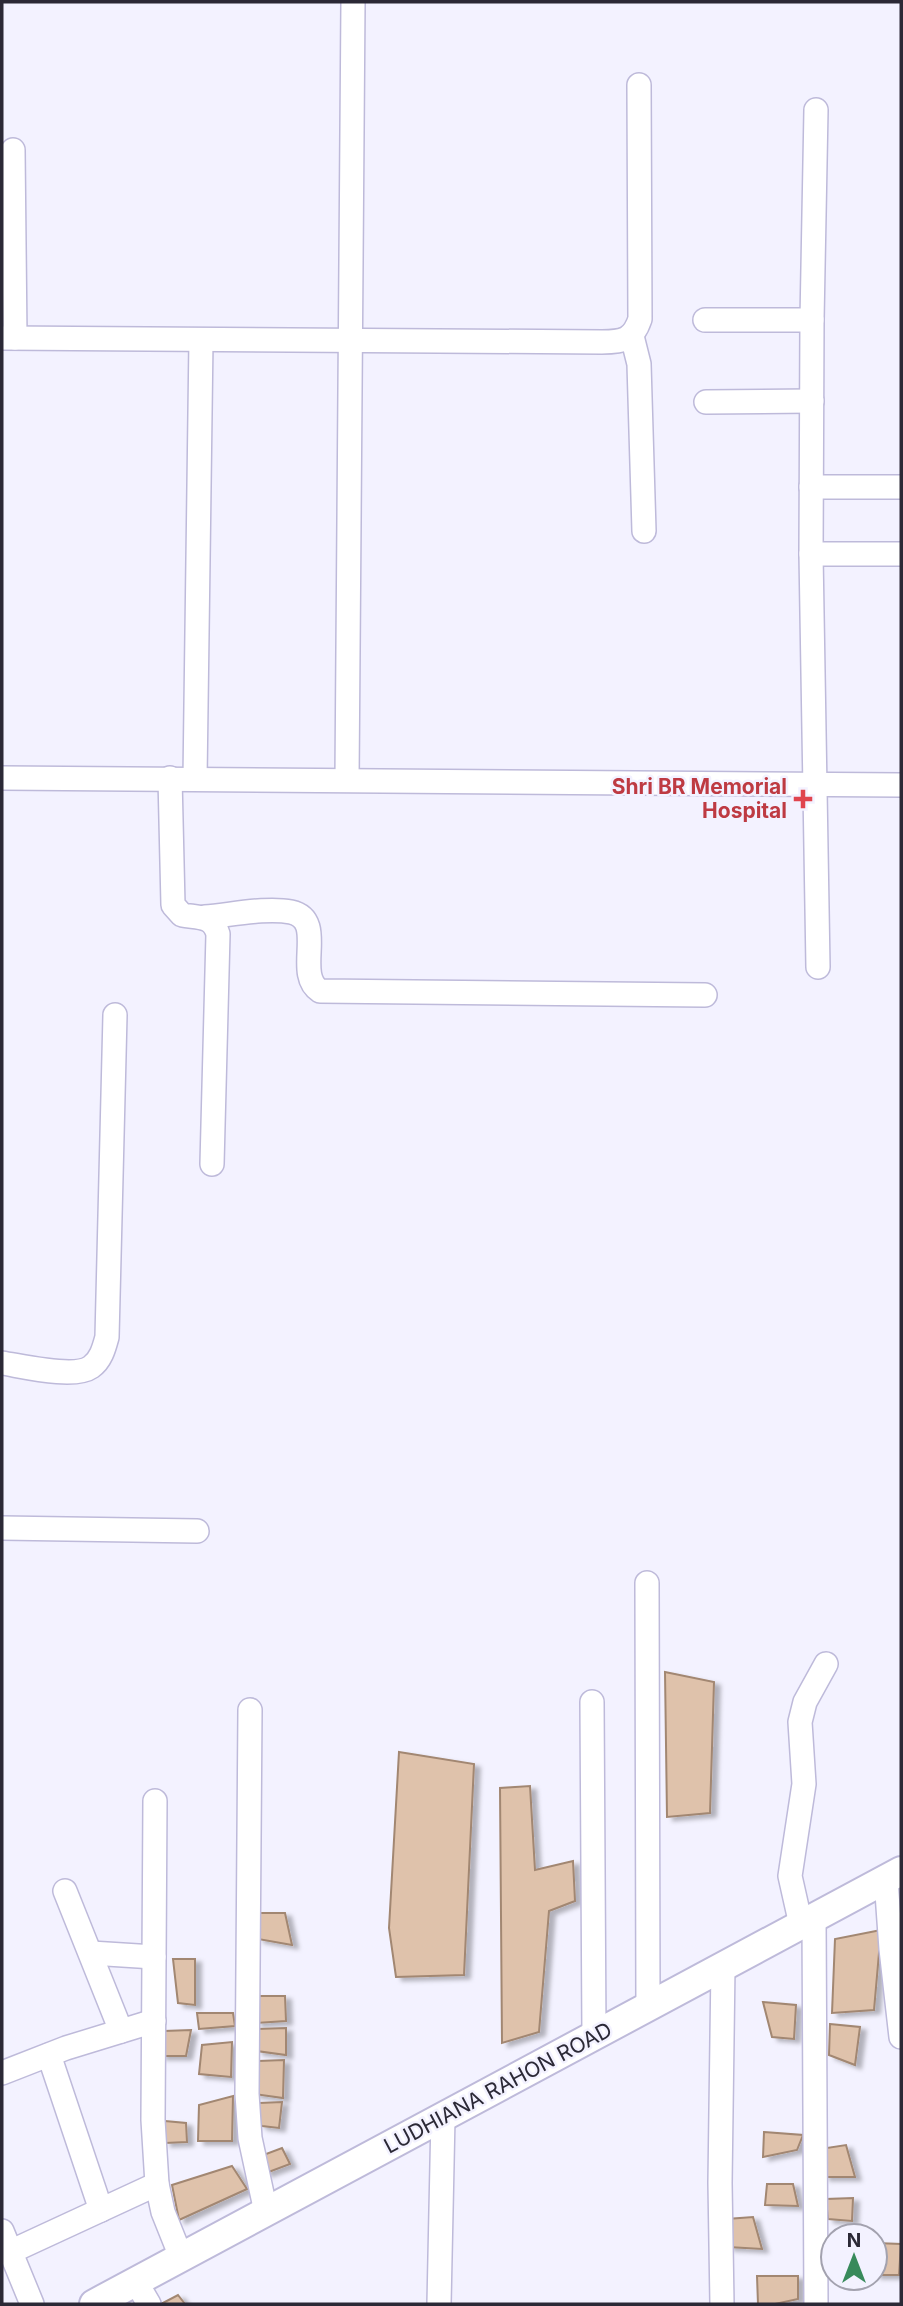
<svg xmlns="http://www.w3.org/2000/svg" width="903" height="2306" font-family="Inter,sans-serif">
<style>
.building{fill:#dfc2ab;stroke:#a28772;stroke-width:2;filter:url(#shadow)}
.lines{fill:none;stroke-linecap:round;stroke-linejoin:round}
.minor-casing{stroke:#bebada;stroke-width:26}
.major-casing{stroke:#bebada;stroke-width:32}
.minor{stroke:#fff;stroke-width:23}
.major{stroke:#fff;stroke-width:28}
.health-dot{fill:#e0444e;stroke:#f3f2ff;stroke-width:2.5}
.labels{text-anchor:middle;stroke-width:5;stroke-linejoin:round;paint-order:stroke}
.health-label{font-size:21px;font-weight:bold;fill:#be3a42;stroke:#f3f2ff;text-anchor:end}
.street-label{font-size:21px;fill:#2b2936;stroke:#f3f2ff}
</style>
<defs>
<filter id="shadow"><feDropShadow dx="6" dy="3.5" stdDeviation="2" flood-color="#0004"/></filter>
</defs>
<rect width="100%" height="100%" fill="#f3f2ff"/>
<g class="building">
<polygon points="665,1672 714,1682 710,1813 667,1817"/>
<polygon points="399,1752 474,1764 464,1975 396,1977 389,1928"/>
<polygon points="530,1786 535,1870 573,1861 575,1901 549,1911 539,2032 502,2043 500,1788"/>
<polygon points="257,1913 285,1913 292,1945 258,1939"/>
<polygon points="881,1930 874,2010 832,2013 835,1939"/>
<polygon points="173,1959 195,1959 195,2005 178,2003"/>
<polygon points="255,1996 285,1996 286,2021 256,2023"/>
<polygon points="763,2002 796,2005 794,2039 772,2037"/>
<polygon points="197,2013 233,2013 235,2026 199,2029"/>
<polygon points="830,2024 860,2027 855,2065 829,2055"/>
<polygon points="286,2028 286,2055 257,2051 256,2029"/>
<polygon points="191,2030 186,2056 160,2056 164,2031"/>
<polygon points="232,2042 231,2077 199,2074 202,2045"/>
<polygon points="284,2060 283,2098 254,2094 258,2061"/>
<polygon points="233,2096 232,2141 198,2141 199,2105"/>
<polygon points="282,2102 279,2128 262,2126 259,2123 259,2103"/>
<polygon points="165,2121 186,2123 187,2142 165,2143"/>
<polygon points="764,2132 803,2135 797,2150 763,2157"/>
<polygon points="846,2145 855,2177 824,2177 820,2149"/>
<polygon points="282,2148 290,2164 266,2173 258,2157"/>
<polygon points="232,2166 247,2189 179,2220 172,2185"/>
<polygon points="767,2184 793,2184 798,2206 765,2205"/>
<polygon points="853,2198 852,2221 828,2219 826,2199"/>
<polygon points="753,2217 762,2249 728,2247 727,2219"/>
<polygon points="875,2243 901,2244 899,2275 875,2275"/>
<polygon points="822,2246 833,2246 833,2263 825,2262"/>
<polygon points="757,2276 798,2276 798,2299 775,2304 758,2304"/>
<polygon points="178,2295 185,2304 161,2304"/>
</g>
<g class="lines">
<g class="minor-casing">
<g id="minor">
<polyline points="816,110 812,320 811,554 818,967"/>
<polyline points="13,150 15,338"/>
<polyline points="705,320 812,320"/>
<polyline points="632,336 639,364 644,531"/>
<path d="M2,338L602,342C623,342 633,340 640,319L639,85"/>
<polyline points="706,402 812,401"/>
<polyline points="811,487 901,487"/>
<polyline points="811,554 901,554"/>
<polyline points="2,778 901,785"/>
<path d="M170,778L173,905L182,915C199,918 213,915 218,934L212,1164"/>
<polyline points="195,779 201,340"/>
<polyline points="347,780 353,2"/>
<path d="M205,917C230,915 267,907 291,912C328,920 293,974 320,991L705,995"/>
<path d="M2,1363C22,1366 74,1379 91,1367C101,1360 104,1348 107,1337L115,1015"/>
<polyline points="2,1528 197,1531"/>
<polyline points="647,1583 648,2007"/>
<polyline points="592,1702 594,2036"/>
<polyline points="250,1710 247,2094 250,2138 266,2212"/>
<polyline points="155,1801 153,2120 157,2184 163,2212 181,2257"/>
<polyline points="886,1879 891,1949 901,2037"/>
<polyline points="65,1891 121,2031"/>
<polyline points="814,1918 816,2304"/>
<polyline points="801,1925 790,1876 804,1784 800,1722 805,1702 826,1664"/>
<polyline points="91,1953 154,1957"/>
<polyline points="49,2055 101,2210"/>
<polyline points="2,2073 66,2048 154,2021"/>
<polyline points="2,2231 32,2304"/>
<polyline points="10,2252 157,2184"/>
<polyline points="136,2282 149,2304"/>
<polyline points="439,2304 443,2117"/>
<polyline points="722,2304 720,2183 723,1966"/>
</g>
</g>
<g class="major-casing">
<polyline id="major" points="94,2304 901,1871"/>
</g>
<use href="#minor" class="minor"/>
<use href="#major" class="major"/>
</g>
<path class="health-dot" d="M799.5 788.5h7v7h7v7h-7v7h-7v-7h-7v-7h7z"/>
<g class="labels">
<g class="health-label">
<text x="787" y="794">Shri BR Memorial<tspan x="787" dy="24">Hospital</tspan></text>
</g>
<g class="street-label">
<text transform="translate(498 2088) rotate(-28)" y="7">LUDHIANA RAHON ROAD</text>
</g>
</g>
<rect width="903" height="2306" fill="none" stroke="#2b2936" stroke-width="7"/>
<g transform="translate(854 2257)"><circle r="33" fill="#f3f2ff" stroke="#a3a2af" stroke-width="2"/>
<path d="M0-5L12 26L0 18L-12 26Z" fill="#388a5b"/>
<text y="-10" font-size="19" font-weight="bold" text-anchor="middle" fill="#2b2936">N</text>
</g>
</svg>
